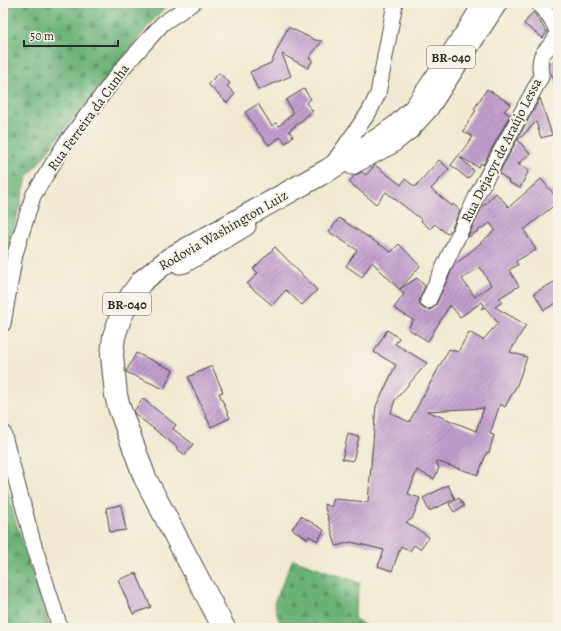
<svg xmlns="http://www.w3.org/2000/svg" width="561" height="631" font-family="Alegreya,serif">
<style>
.forest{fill:url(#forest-firs);stroke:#4a6e52}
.building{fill:url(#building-hatch);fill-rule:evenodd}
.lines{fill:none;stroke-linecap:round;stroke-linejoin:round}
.minor-casing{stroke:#494844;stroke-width:17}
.motorway-casing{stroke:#494844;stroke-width:24}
.minor{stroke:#fff;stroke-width:15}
.motorway{stroke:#fff;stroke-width:22}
.labels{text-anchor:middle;stroke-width:4;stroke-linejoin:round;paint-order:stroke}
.shield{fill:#f7f3e8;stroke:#686764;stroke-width:1}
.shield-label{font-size:13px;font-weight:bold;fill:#2b2b2b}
.street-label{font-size:14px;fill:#2b2b2b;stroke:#f7f3e8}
</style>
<defs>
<pattern id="forest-firs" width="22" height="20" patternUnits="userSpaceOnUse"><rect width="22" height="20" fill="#6ab278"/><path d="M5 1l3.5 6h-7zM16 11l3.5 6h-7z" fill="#579163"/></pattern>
<pattern id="building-hatch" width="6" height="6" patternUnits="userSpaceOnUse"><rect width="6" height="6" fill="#c19fcc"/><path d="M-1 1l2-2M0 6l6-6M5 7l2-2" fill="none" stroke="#9d82a6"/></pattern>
</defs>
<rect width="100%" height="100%" fill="#f7f3e8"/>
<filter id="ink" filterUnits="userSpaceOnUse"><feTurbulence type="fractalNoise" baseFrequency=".025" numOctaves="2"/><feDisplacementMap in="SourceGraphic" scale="8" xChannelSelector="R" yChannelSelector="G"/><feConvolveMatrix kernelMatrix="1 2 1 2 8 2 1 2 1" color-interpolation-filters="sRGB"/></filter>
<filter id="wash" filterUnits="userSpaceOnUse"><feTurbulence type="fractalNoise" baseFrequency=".012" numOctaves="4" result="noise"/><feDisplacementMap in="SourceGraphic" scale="16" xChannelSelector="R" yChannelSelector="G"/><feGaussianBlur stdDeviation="0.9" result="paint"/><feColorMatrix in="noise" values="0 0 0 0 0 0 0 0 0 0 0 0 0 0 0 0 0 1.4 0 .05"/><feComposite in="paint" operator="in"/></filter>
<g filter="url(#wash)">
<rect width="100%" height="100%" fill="#f1e9d2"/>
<g class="forest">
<polygon points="3,3 169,3 151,23 60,135 27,178 3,270"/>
<polygon points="3,474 14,516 50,628 3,628"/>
<polygon points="293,559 360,583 354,618 369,628 281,628 274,603"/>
</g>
<g id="blocks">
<g class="building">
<polygon points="533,12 547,32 543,38 524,24"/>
<polygon points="288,27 315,40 322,41 309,58 313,60 308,68 282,54 291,76 258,90 250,72 271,63"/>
<polygon points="558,59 558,86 549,70 549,64"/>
<polygon points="219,73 230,83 227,86 235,94 227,103 208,84"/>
<polygon points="304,89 311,99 306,103 313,111 289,131 293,136 286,143 280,137 269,145 256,129 245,112 258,104 272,126 276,123 279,126 293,113 286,100"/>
<polygon points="487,89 511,104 504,111 510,115 483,165 481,163 478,167 460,157 474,171 468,179 451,165 473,137 463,131 476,110 474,109"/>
<polygon points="540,98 552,135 541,138 536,122 518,140 530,154 518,164 529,170 520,188 508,182 509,181 499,173"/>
<polygon points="439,160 449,169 431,189 452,206 453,204 460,210 451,230 447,234 435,224 430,229 421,221 422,220 386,192 376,204 349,182 355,175 362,172 366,175 375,165 401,185 405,179 415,187"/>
<path d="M541,179L558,199V202L524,230L536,250L516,261L518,265L509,270L519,286L499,298L502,302L495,307L526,325L510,352L527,357L517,385L505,407L500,404L490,434L494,435L489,453L487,452L478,475L436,461L439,468L434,479L417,470L408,494L420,498L412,519L406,522L429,537L420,549L414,545L410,551L401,546L392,571L378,566L384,550L351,542L336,546L324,504L331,507L334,499L368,502L376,406L396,365L374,352L387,330L399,338L395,344L427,363L395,400L391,413L409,422L449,349L458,352L469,332L483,340L498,323L485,307L481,309L484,305L482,302L460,317L450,305L428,341L408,329L413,320L394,308L404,294L372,262L362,277L346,266L357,250L329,232L339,218L391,252L399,244L420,266L400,289L417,278L425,286L420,298L419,301L420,306L424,309L429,310L433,308L436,305L453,267L495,230L490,223L467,238L482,207L496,193L509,207ZM480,267L491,285L475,297L462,279ZM484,408L476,431L427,411Z"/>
<polygon points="275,247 317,290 302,305 286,290 272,305 247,284 258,273 253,269"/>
<polygon points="558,280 558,302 544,310 534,293"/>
<polygon points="136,353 173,370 164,389 126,372"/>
<polygon points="212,366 223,392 219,393 230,418 211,427 188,377"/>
<polygon points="143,399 176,425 173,429 193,444 185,455 176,448 177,447 135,414 134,411"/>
<polygon points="348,434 359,437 353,461 342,459"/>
<polygon points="448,485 455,499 429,511 423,498"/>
<polygon points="459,498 464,506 454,512 449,504"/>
<polygon points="121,505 126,530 110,532 106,508"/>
<polygon points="301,516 324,530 318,541 309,536 308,539 292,529"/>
<polygon points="136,573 151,607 133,614 118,580"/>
</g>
</g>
</g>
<g filter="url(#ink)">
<use href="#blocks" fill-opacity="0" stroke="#494844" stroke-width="1"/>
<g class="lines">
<g class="minor-casing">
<g id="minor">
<polyline points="333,163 369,112 378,94 395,3"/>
<polyline points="352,167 392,146 411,131 430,110 500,3"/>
<polyline points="171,258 179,266 185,265 248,227"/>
<path d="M428,301L478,193L541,77C540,69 539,63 542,55C547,47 560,39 556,29C553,20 544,11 538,3"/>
<polyline points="3,324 15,254 33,196 65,144 121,70 163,23 193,3"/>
<polyline points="3,432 33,542 60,628"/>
</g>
</g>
<g class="motorway-casing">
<polyline id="motorway" points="224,628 145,478 119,407 116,395 112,355 114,336 121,316 131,296 142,281 171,258 328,170 379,139 397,126 415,109 468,31 485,3"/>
</g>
<use href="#minor" class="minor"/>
<use href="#motorway" class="motorway"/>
</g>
</g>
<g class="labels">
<g class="shield">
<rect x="427" y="46" width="48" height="22" rx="3"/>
<rect x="103" y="293" width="48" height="22" rx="3"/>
</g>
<g class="shield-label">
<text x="451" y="62">BR-040</text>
<text x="127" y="309">BR-040</text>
</g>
<g class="street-label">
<text transform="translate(88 117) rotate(-54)" y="5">Rua Ferreira da Cunha</text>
<text transform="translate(501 150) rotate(-63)" y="5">Rua Dejacyr de Araújo Lessa</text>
<text transform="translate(223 230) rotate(-30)" y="5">Rodovia Washington Luiz</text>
</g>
</g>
<rect width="561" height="631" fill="none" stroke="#f7f3e8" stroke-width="16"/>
<path d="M24 40v6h94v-6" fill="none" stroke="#2b2b2b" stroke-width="2"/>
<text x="30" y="40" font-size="12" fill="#2b2b2b" stroke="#f7f3e8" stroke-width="3" paint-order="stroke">50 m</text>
</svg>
